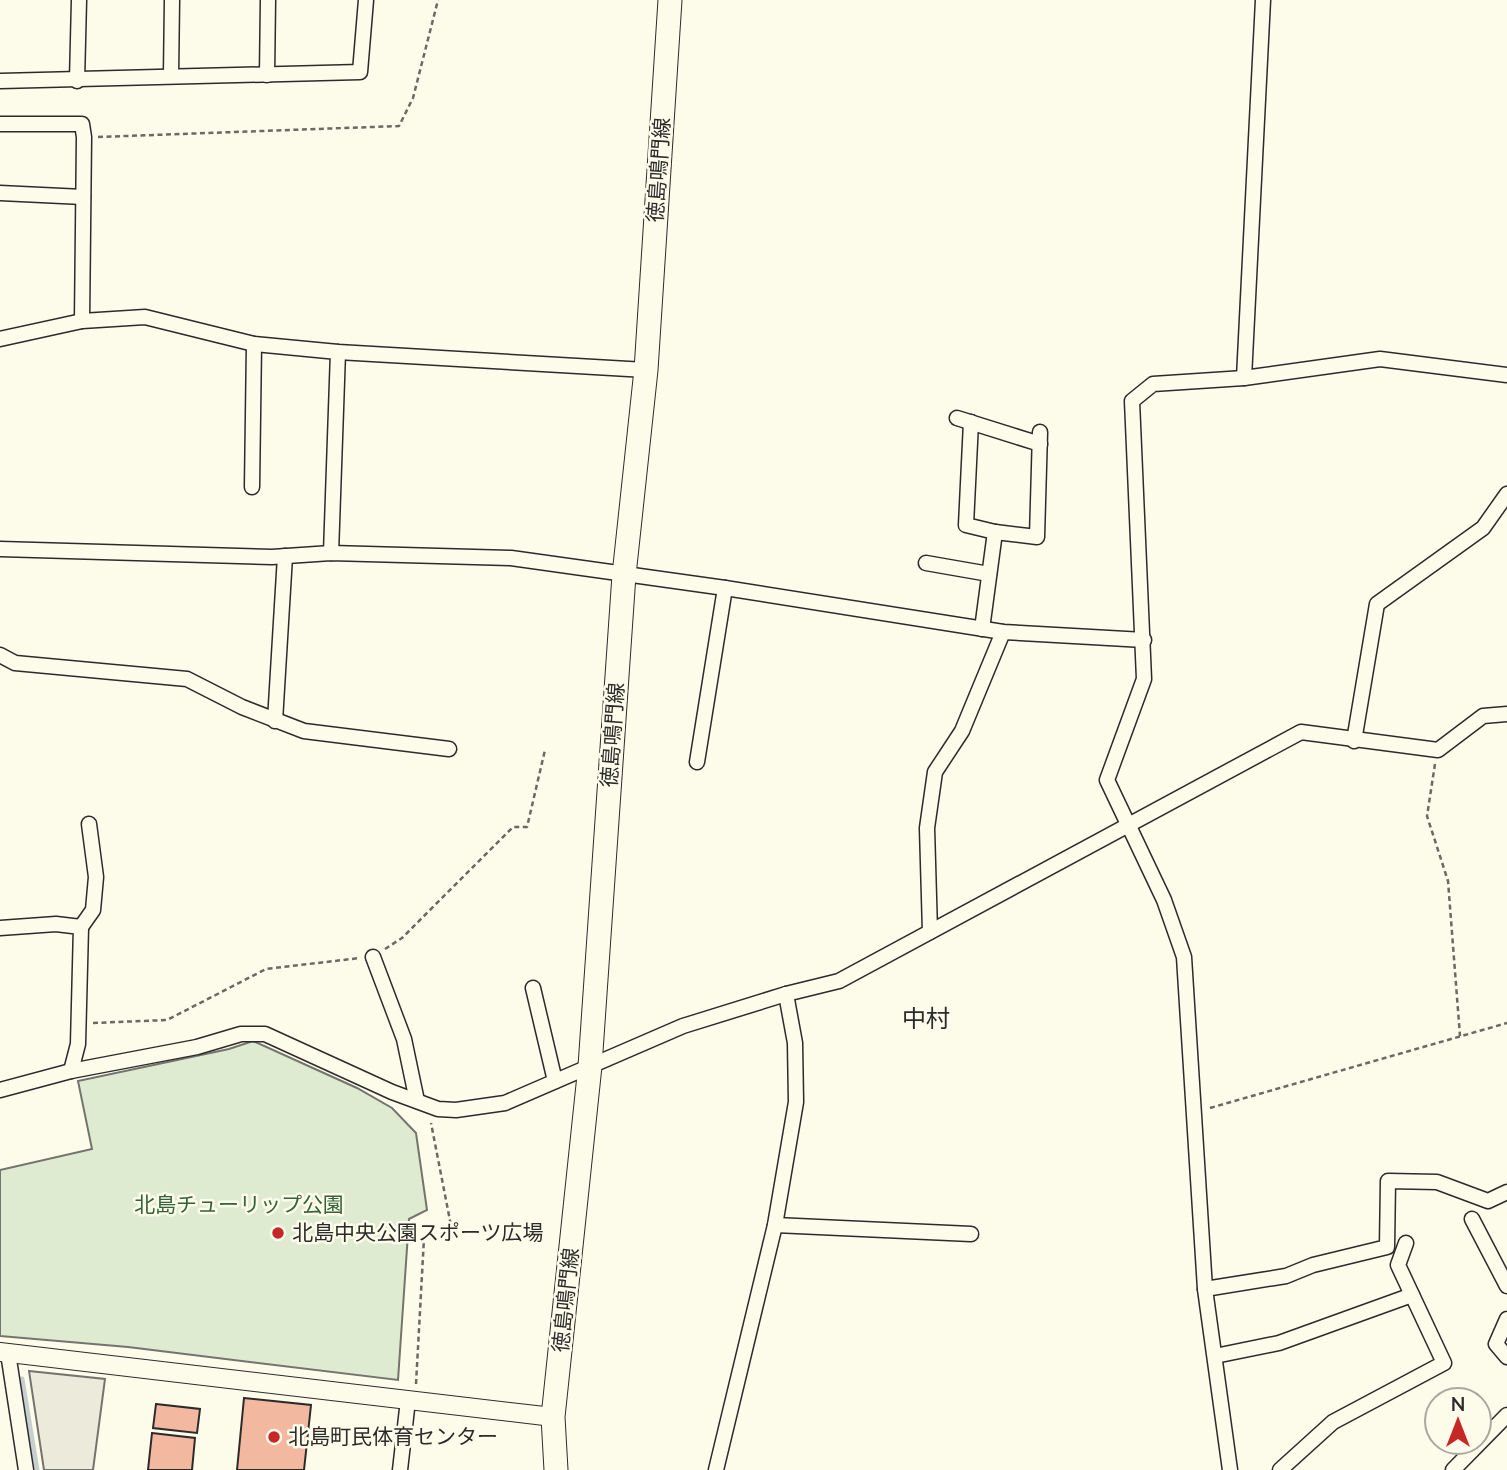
<svg xmlns="http://www.w3.org/2000/svg" width="1507" height="1470" font-family="Lato,'Noto Sans JP',sans-serif">
<style>
.green{fill:#deebd1;stroke:#74746e;stroke-width:2}
.parking{fill:#eceadb;stroke:#74746e;stroke-width:2}
.lines{fill:none;stroke-linecap:round;stroke-linejoin:round}
.stream{stroke:#c7d0d0;stroke-width:5}
.building{fill:#f2b8a0;stroke:#2b2b2b;stroke-width:2}
.minor-casing{stroke:#2b2b2b;stroke-width:17}
.tertiary-casing{stroke:#2b2b2b;stroke-width:20}
.primary-casing{stroke:#2b2b2b;stroke-width:25}
.path{stroke:#6a6964;stroke-width:2.5;stroke-dasharray:5 3.5;stroke-linecap:butt}
.minor{stroke:#fdfbea;stroke-width:14}
.tertiary{stroke:#fdfbea;stroke-width:18}
.primary{stroke:#fdfbea;stroke-width:23}
.poi-dot{fill:#c62828;stroke:#fdfbea;stroke-width:2.5}
.labels{text-anchor:middle;stroke-width:5;stroke-linejoin:round;paint-order:stroke}
.street-label{font-size:21px;fill:#2b2b2b;stroke:#fdfbea}
.park-label{font-size:21px;fill:#34623c;stroke:#fdfbea}
.poi-label{font-size:21px;fill:#2b2b2b;stroke:#fdfbea;text-anchor:start}
.quarter-label{font-size:24px;fill:#2b2b2b;stroke:#fdfbea}
</style>
<rect width="100%" height="100%" fill="#fdfbea"/>
<polygon class="green" points="253,1041 357,1088 392,1108 416,1133 427,1210 409,1219 398,1380 128,1347 0,1336 0,1170 92,1149 78,1081 229,1049"/>
<polygon class="parking" points="29,1371 105,1379 93,1470 44,1470"/>
<g class="lines">
<polyline class="stream" points="22,1379 37,1470"/>
</g>
<g class="building">
<polygon points="244,1398 311,1405 304,1470 237,1470"/>
<polygon points="156,1404 200,1409 197,1433 153,1428"/>
<polygon points="152,1433 195,1438 192,1470 148,1470"/>
</g>
<g class="lines">
<g class="minor-casing">
<g id="minor">
<polyline points="171,75 172,0"/>
<polyline points="267,75 268,0"/>
<polyline points="0,81 360,72 366,0"/>
<polyline points="77,81 79,0"/>
<polyline points="0,124 82,124 84,137 82,321"/>
<polyline points="0,193 83,197"/>
<polyline points="0,339 82,321 145,317 254,344 338,352 646,370"/>
<polyline points="1244,378 1263,0"/>
<polyline points="957,418 1040,444"/>
<polyline points="971,422 966,525 995,532 1037,537 1040,432"/>
<polyline points="252,487 254,344"/>
<polyline points="0,549 272,557 331,553 511,558 725,588 1003,632 1144,640"/>
<polyline points="331,553 338,352"/>
<polyline points="926,563 989,574"/>
<polyline points="982,629 995,532"/>
<polyline points="0,655 15,663 187,679 242,707 304,731 449,749"/>
<polyline points="275,721 285,556"/>
<polyline points="1354,741 1377,604 1483,528 1507,494"/>
<polyline points="697,762 725,588"/>
<polyline points="81,927 93,910 96,877 89,824"/>
<polyline points="0,928 56,924 81,927 78,1044 71,1071"/>
<polyline points="930,932 927,828 935,772 962,731 1003,632"/>
<polyline points="373,957 404,1039 417,1101"/>
<polyline points="533,988 555,1081"/>
<polyline points="0,1090 71,1071 197,1047 241,1034 265,1034 392,1092 438,1109 456,1110 505,1103 683,1026 786,994 839,981 1301,732 1438,750 1483,716 1507,714"/>
<polyline points="1472,1219 1507,1286"/>
<polyline points="775,1225 971,1234"/>
<polyline points="1205,1289 1286,1276 1313,1265 1387,1247 1388,1181 1437,1182 1488,1201 1507,1192"/>
<polyline points="1507,1319 1496,1344 1507,1357"/>
<polyline points="8,1353 26,1470"/>
<polyline points="1215,1356 1279,1343 1412,1295"/>
<polyline points="400,1470 408,1400"/>
<polyline points="716,1470 775,1225 796,1102 795,1043 786,994"/>
<polyline points="1230,1470 1205,1289 1184,957 1164,900 1107,780 1144,679 1132,401 1153,384 1244,378 1380,359 1507,375"/>
<polyline points="1280,1470 1333,1422 1444,1363 1398,1265 1406,1243"/>
<polyline points="1453,1470 1507,1415"/>
</g>
</g>
<g class="tertiary-casing">
<polyline id="tertiary" points="0,1352 553,1417"/>
</g>
<g class="primary-casing">
<polyline id="primary" points="556,1470 553,1417 590,1066 624,575 646,370 670,0"/>
</g>
<g class="path">
<polyline points="98,137 399,126 413,98 438,0"/>
<polyline points="1435,764 1427,816 1448,881 1460,1036"/>
<polyline points="385,949 402,938 513,827 527,827 545,750"/>
<polyline points="93,1023 167,1020 266,969 360,958"/>
<polyline points="1210,1108 1507,1023"/>
<polyline points="416,1384 424,1238 453,1236 431,1123"/>
</g>
<use href="#minor" class="minor"/>
<use href="#tertiary" class="tertiary"/>
<use href="#primary" class="primary"/>
</g>
<g class="poi-dot">
<circle cx="278" cy="1233" r="7"/>
<circle cx="274" cy="1437" r="7"/>
</g>
<g class="labels">
<g class="street-label">
<text transform="translate(659 170) rotate(-86)" y="7">徳島鳴門線</text>
<text transform="translate(613 735) rotate(-86)" y="7">徳島鳴門線</text>
<text transform="translate(566 1300) rotate(-84)" y="7">徳島鳴門線</text>
</g>
<g class="park-label">
<text x="239" y="1212">北島チューリップ公園</text>
</g>
<g class="poi-label">
<text x="292" y="1240">北島中央公園スポーツ広場</text>
<text x="288" y="1444">北島町民体育センター</text>
</g>
<g class="quarter-label">
<text x="926" y="1027">中村</text>
</g>
</g>
<g transform="translate(1458 1421)"><circle r="33" fill="#fdfbea" stroke="#a9a89e" stroke-width="2"/>
<path d="M0-5L12 26L0 18L-12 26Z" fill="#c62828"/>
<text y="-10" font-size="19" font-weight="bold" text-anchor="middle" fill="#2b2b2b">N</text>
</g>
</svg>
